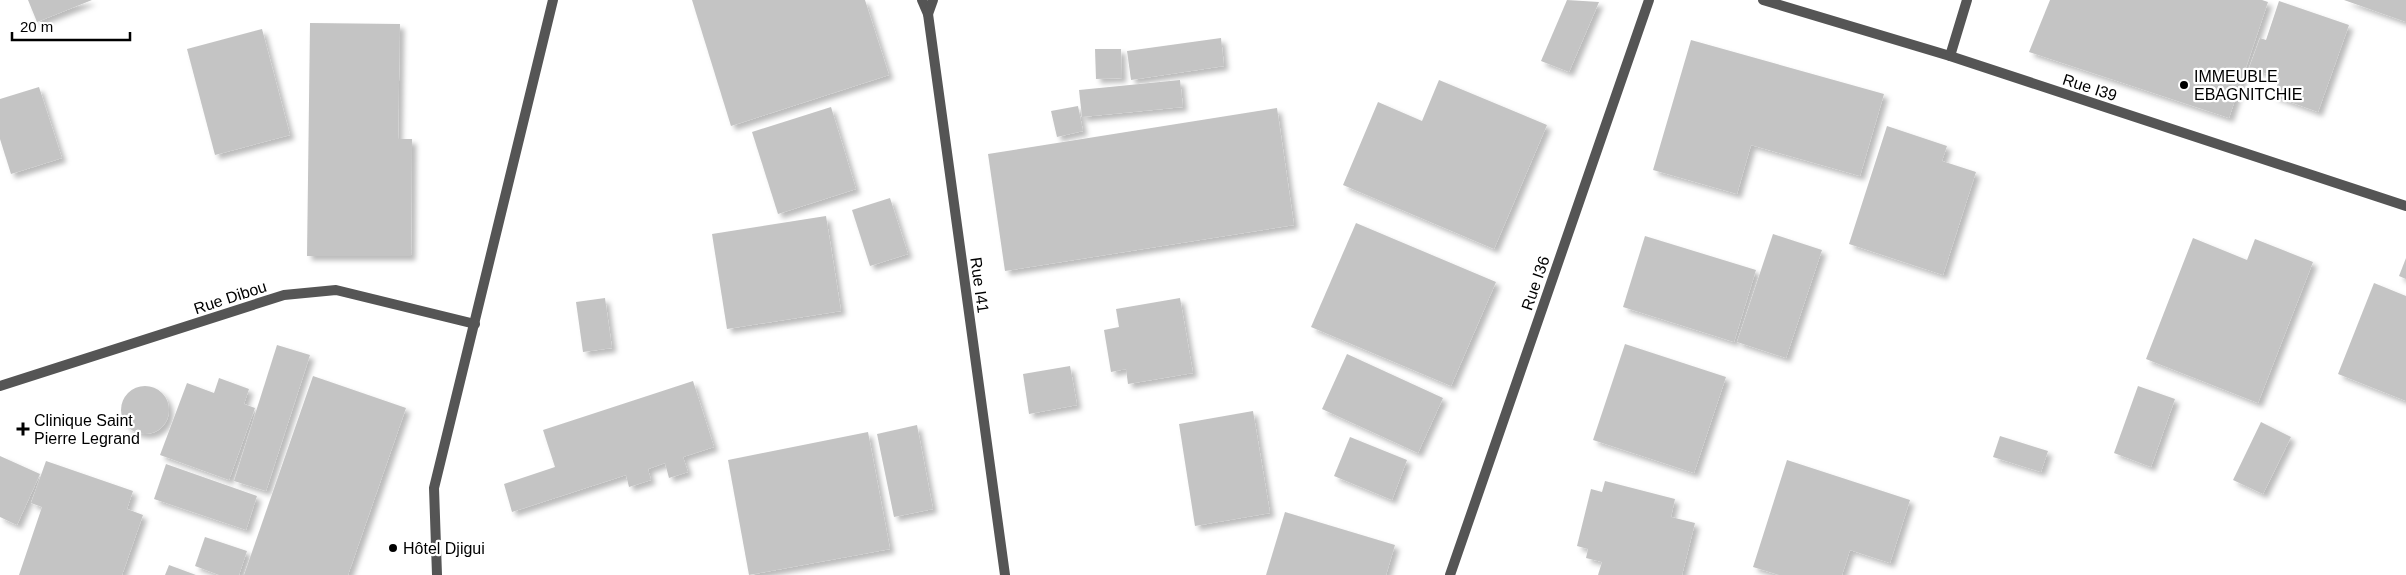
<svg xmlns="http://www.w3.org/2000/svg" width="2406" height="575" font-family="Arial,sans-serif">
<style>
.building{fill:#c4c4c4;filter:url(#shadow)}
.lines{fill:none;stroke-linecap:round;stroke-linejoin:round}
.street{stroke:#555;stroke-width:10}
.poi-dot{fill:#000;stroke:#fff;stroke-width:2}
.labels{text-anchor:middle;stroke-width:4.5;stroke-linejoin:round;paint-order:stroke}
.poi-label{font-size:16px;fill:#000;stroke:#fff;text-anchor:start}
.street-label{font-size:16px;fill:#000;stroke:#fff}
</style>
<defs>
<filter id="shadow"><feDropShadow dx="4.5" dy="4.5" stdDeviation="2.5" flood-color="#0004"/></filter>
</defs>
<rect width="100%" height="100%" fill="#fff"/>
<g class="building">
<polygon points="28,0 92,0 37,22"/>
<polygon points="692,0 865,0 889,75 731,126"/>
<polygon points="1567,0 1599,2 1569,72 1541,61"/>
<polygon points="2050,0 2262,0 2268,2 2229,118 2029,52"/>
<polygon points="2344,0 2406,0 2406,22"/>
<polygon points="2279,1 2349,25 2318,112 2273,96 2280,78 2249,68 2260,38 2266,40"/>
<polygon points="310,23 400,24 398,139 412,139 411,256 307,256"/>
<polygon points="262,29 290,135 215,155 187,49"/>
<polygon points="1221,38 1224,66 1131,80 1127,51"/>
<polygon points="1691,40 1884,94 1860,176 1751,145 1737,194 1653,170"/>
<polygon points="1095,49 1121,49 1122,78 1096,79"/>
<polygon points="1180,80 1183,107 1082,117 1079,90"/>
<polygon points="1439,80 1547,125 1494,249 1343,185 1378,102 1422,121"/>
<polygon points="39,87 62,158 11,174 0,139 0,99"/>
<polygon points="1078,106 1083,131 1057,137 1051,111"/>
<polygon points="831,107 856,189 778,214 752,132"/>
<polygon points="1277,108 1294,225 1005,271 988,154"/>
<polygon points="1887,126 1947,146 1942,161 1976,172 1943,275 1849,244"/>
<polygon points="890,198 908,254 870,266 852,210"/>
<polygon points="826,216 841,311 727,329 712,234"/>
<polygon points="1356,223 1496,282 1451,386 1311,327"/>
<polygon points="1773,234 1822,250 1786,358 1737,342"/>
<polygon points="1645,236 1756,270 1734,342 1623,307"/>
<polygon points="2193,238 2247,260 2255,239 2313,262 2258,403 2146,359"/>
<polygon points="2406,258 2406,279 2399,276"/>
<polygon points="2374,283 2406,296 2406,401 2338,374"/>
<polygon points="605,298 612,348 583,352 576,302"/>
<polygon points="1180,298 1193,373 1128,384 1126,369 1111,372 1104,330 1119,327 1116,309"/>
<polygon points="1625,344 1726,377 1694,473 1593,440"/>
<polygon points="277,345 310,355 266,491 234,481"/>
<polygon points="1347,354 1443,398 1418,453 1322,409"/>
<polygon points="1070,366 1077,405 1029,414 1023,374"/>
<polygon points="313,376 406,408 348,575 244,575"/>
<polygon points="219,378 249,389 244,404 255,408 229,480 160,455 187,383 214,393"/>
<polygon points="693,381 714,447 683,457 688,472 669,478 665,463 648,469 651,480 629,487 626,475 512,512 504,484 555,467 543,430"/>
<polygon points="2138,386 2175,399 2151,467 2114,453"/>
<circle cx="145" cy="410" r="24"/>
<polygon points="1253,411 1270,513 1195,526 1179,424"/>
<polygon points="2261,422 2291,437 2263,494 2233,480"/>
<polygon points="917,425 933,509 894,517 877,434"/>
<polygon points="868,432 890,549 749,575 728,460"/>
<polygon points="2000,436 2048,451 2041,472 1993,457"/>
<polygon points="1350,437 1407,460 1392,500 1334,476"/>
<polygon points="0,456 40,474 17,525 0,517"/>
<polygon points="1787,460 1910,500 1890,563 1850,550 1842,575 1779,575 1753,567"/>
<polygon points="46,461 133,491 127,509 143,515 122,575 19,575 42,507 31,503"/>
<polygon points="166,464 257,496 246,530 154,499"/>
<polygon points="1605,481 1675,499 1671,517 1695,523 1682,575 1598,575 1602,562 1586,558 1588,549 1577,546 1591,489 1602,492"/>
<polygon points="1285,512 1395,545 1386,575 1266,575"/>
<polygon points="205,537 247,551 239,575 219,575 195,566"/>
<polygon points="169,565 196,575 165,575"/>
</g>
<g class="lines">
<g class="street">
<polyline points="922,0 928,14 1005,575"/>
<polyline points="1763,0 1950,56 2406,206"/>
<polyline points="928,14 933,0"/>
<polyline points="1950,56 1967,0"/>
<polyline points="0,386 284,295 336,290 475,324"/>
<polyline points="437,575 434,488 553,0"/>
<polyline points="1450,575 1649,0"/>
</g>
</g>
<g class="poi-dot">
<circle cx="2184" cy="85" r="5"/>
<path d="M20.5 421.5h5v5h5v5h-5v5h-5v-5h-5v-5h5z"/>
<circle cx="393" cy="548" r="5"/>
</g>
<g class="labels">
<g class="poi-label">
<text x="2194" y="82">IMMEUBLE<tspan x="2194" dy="18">EBAGNITCHIE</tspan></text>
<text x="34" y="426">Clinique Saint<tspan x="34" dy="18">Pierre Legrand</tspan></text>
<text x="403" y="554">Hôtel Djigui</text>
</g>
<g class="street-label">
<text transform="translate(2090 87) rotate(18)" y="6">Rue I39</text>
<text transform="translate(1535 283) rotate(-71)" y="6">Rue I36</text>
<text transform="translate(980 285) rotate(82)" y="6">Rue I41</text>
<text transform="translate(230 297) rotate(-18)" y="6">Rue Dibou</text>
</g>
</g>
<path d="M12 32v8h118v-8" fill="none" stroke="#000000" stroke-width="2.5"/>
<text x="20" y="32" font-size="15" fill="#000000" stroke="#ffffff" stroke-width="4" paint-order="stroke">20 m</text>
</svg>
